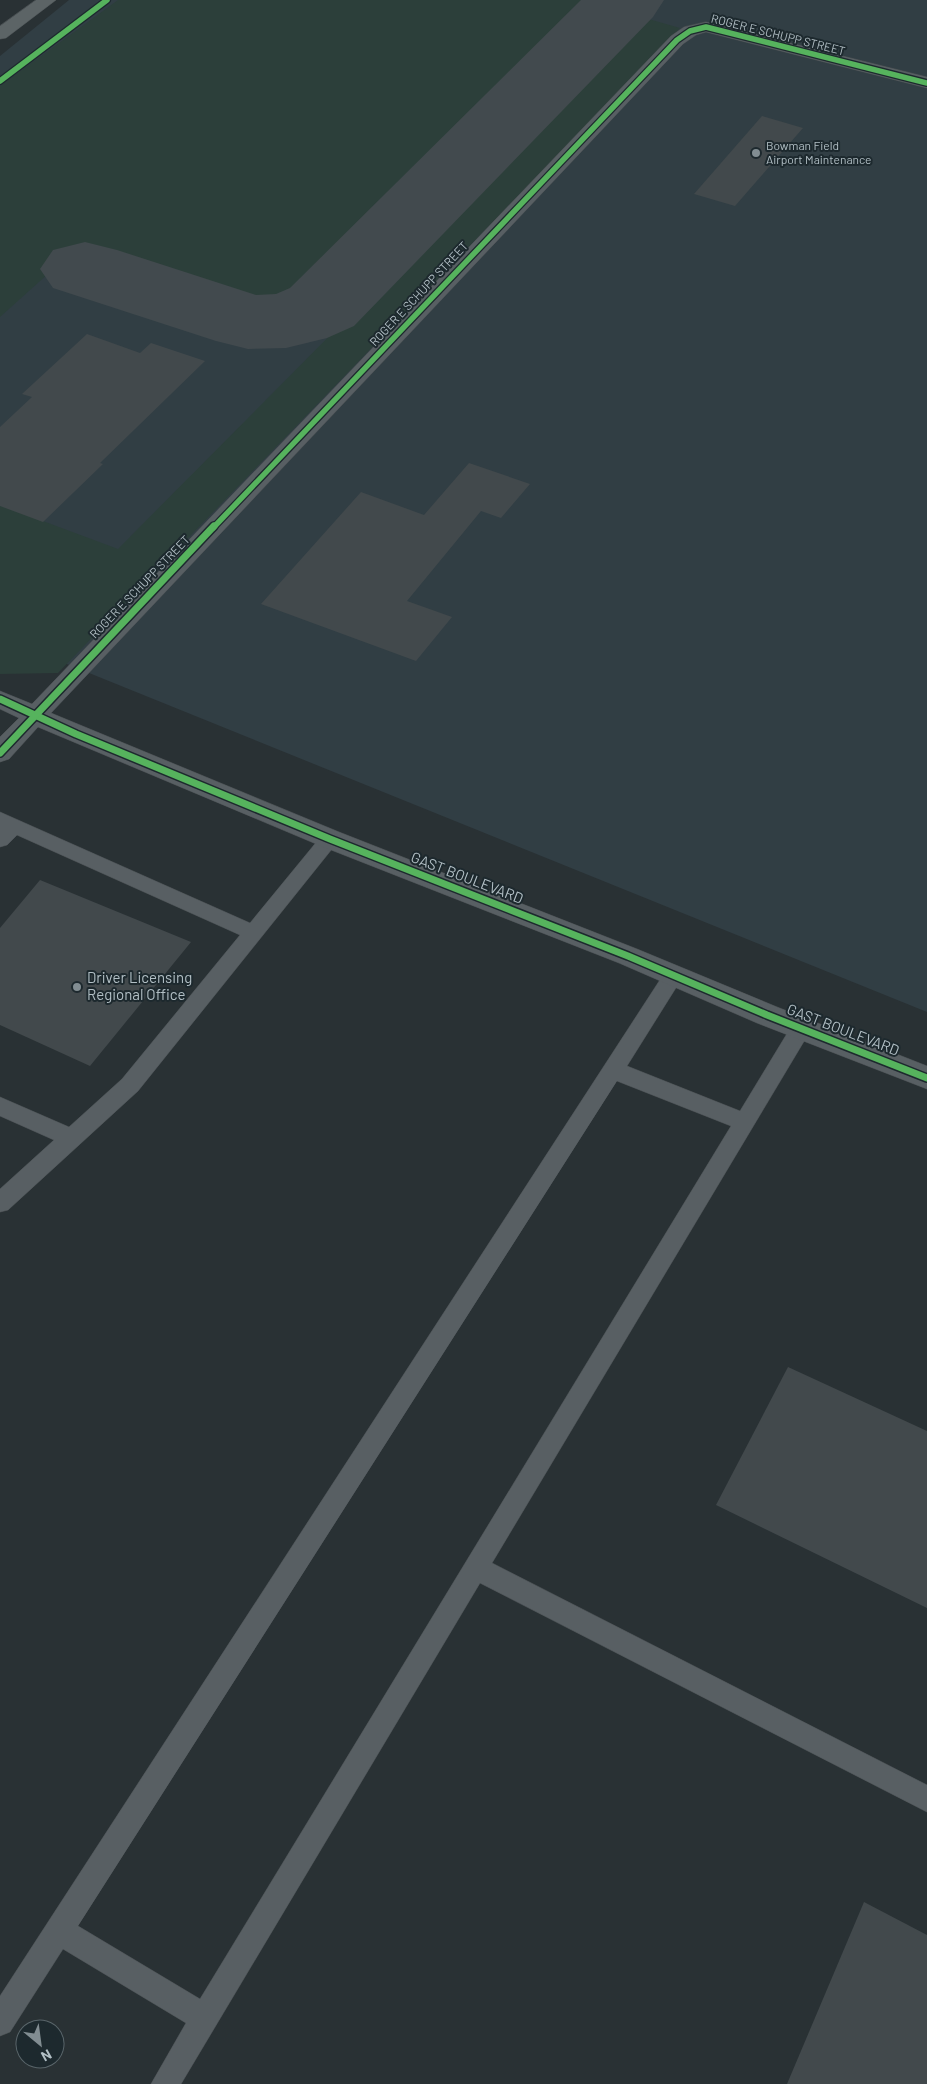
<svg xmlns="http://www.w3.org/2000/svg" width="927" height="2084" font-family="Barlow,sans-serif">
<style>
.airport{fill:#313e44}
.green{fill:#2c3f3a}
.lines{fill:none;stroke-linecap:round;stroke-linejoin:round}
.taxiway{fill:#424a4e;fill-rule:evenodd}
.building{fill:#42494c}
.lane-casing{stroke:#464c4f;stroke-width:1}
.street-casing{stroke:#464c4f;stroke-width:1}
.secondary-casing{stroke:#464c4f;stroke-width:1}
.lane{fill:#585f63;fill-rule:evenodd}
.street{fill:#585f63;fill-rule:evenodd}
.secondary{fill:#5c6466;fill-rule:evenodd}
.cycleway-far1-casing{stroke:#1d292e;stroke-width:8}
.cycleway-casing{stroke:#1d292e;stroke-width:10}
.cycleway-far1{stroke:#56b35d;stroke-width:5.5}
.cycleway{stroke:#56b35d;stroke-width:7}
.poi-dot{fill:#828d92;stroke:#1d292e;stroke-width:2}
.labels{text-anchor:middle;stroke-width:4;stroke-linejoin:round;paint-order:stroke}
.far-street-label{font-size:12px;fill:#b2bfc5;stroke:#1d292e}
.far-poi-label{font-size:12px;fill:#b2bfc5;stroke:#1d292e;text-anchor:start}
.street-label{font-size:15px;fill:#b2bfc5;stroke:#1d292e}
.poi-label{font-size:15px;fill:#b2bfc5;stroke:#1d292e;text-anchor:start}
</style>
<rect width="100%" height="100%" fill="#293134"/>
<polygon class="airport" points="69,0 927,0 927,1012 0,637 0,56"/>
<g class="green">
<polygon points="118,0 601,0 309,288 288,297 238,302 78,247 0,317 0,86"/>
<polygon points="645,18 680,28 58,673 0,674 0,505 118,549"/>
</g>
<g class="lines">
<polygon class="taxiway" points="581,0 664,0 653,17 354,326 327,338 286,348 248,349 216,341 53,288 40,269 53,250 85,242 117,250 256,295 276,294 290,288"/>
</g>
<g class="building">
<polygon points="762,116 803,128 735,206 694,194"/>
<polygon points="87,334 140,353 151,343 205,361 100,463 103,464 43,522 0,506 0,427 32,397 22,394"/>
<polygon points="469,463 530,484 501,518 481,511 407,601 452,617 416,661 261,604 361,492 424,515"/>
<polygon points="40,880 191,942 90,1066 0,1025 0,928"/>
<polygon points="788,1367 927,1431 927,1608 716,1505"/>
<polygon points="864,1902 927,1935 927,2084 787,2084"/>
</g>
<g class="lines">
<g class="lane-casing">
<g id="lane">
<polygon points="0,812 250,923 323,834 330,832 337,834 340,839 138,1091 8,1210 0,1212 0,1189 54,1140 0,1116 0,1097 69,1127 122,1079 240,935 17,835 7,845 0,847"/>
<path d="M674,967L681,969L684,975L627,1066L740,1111L794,1022L801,1020L808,1022L812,1028L492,1563L927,1785V1812L480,1583L181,2084H151L186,2023L63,1949L10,2032L0,2036V1996L667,969ZM617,1081L731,1126L200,1999L78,1926Z"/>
</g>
</g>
<g class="street-casing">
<polygon id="street" points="706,22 927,77 927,88 706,32 696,35 683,44 51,713 339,832 637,949 777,1007 927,1066 927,1089 757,1023 619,963 321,846 38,727 9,759 0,762 0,737 19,718 0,709 0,691 32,704 671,36 684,27"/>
</g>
<g class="secondary-casing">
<polygon id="secondary" points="36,0 56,0 6,38 0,39 0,26"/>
</g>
<use href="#lane" class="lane"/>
<use href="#street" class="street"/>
<use href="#secondary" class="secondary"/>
<g class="cycleway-far1-casing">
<g id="cycleway-far1">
<polyline points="0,81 107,0"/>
<polyline points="213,528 677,40 690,31 706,27 927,83"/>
</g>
</g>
<g class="cycleway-casing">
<g id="cycleway">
<polyline points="0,699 76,734 330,839 628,956 767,1015 927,1078"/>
<polyline points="0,753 214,526"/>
</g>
</g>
<use href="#cycleway-far1" class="cycleway-far1"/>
<use href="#cycleway" class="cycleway"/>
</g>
<g class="poi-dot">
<circle cx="756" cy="153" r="5"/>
<circle cx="77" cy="987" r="5"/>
</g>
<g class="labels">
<g class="far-street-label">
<text transform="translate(778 35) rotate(14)" y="4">ROGER E SCHUPP STREET</text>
<text transform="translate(419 294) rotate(-47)" y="4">ROGER E SCHUPP STREET</text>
<text transform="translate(140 587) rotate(-46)" y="4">ROGER E SCHUPP STREET</text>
</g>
<g class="far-poi-label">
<text x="766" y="150">Bowman Field<tspan x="766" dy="14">Airport Maintenance</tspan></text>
</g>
<g class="street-label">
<text transform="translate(467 878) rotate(21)" y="5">GAST BOULEVARD</text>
<text transform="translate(843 1030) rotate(21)" y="5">GAST BOULEVARD</text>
</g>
<g class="poi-label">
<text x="87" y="983">Driver Licensing<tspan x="87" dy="17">Regional Office</tspan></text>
</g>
</g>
<g transform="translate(40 2044) rotate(151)"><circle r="24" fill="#1d292e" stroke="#59656a"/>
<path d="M0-4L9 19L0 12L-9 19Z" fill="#828d92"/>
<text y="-8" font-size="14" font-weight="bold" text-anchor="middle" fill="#b2bfc5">N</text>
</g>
</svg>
